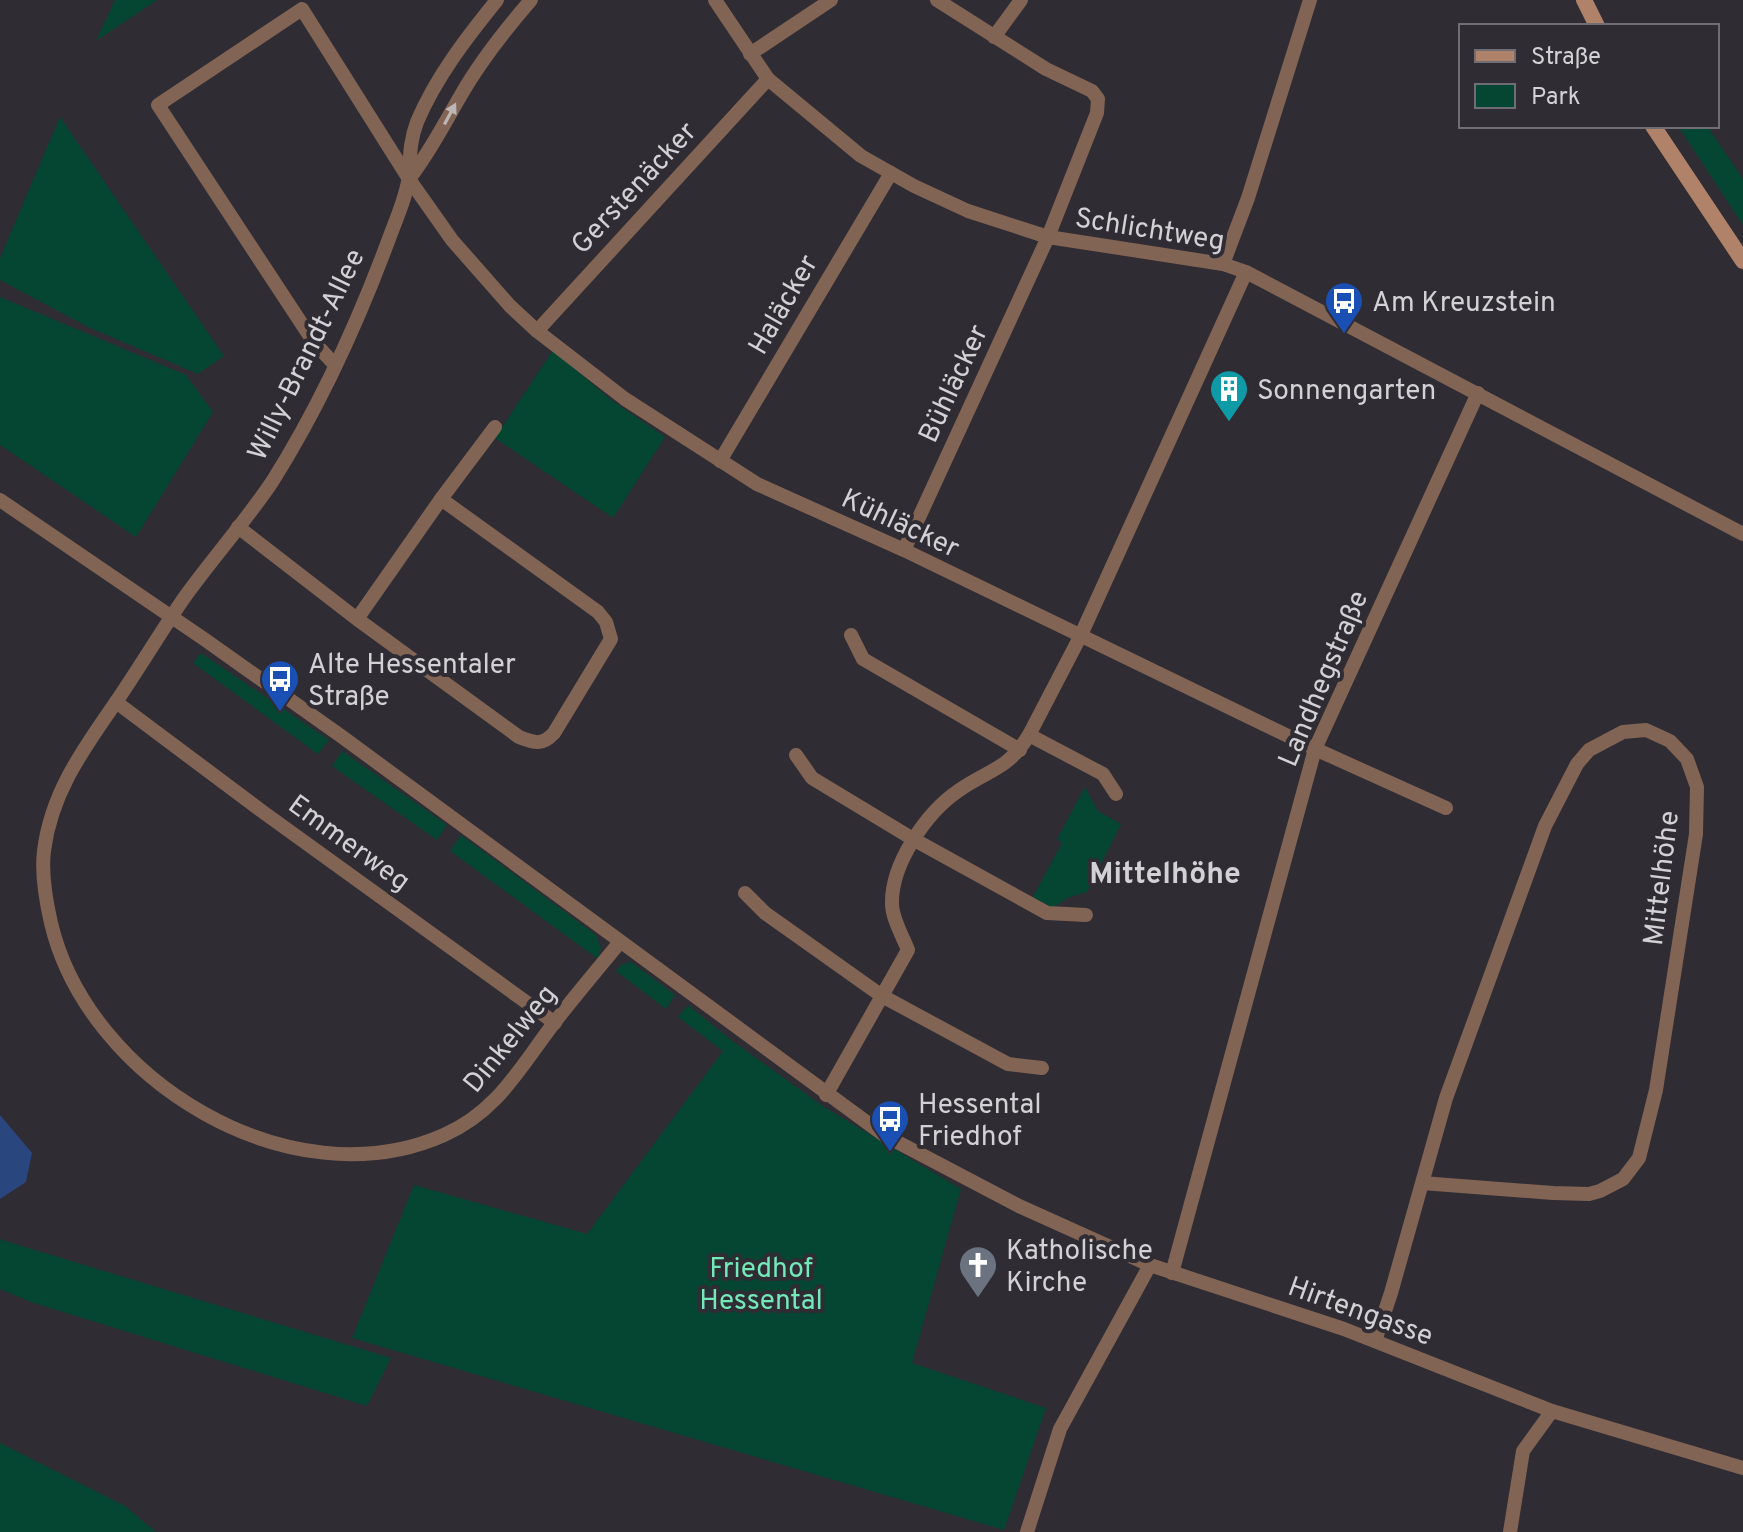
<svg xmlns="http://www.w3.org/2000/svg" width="1743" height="1532" font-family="Overpass,sans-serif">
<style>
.green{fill:#044631}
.water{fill:#29477e}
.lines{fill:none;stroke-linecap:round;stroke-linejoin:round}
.minor{stroke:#826455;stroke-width:14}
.secondary{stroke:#b1826a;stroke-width:16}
.oneway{fill:#beb6b5}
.labels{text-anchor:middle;stroke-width:8;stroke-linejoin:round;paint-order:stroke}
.street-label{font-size:28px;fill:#d2d1d5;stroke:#2f2c33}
.poi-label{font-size:28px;fill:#d2d1d5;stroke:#2f2c33;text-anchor:start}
.park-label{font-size:28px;fill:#71e9b9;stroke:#2f2c33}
.neighbourhood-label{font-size:30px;font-weight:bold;fill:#d2d1d5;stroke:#2f2c33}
</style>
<rect width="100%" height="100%" fill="#2f2c33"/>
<g class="green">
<polygon points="115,0 157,0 96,41"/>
<polygon points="60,117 224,356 198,374 88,327 0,280 0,258"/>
<polygon points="1678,126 1707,126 1743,179 1743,225"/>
<polygon points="0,297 186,375 213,412 136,537 0,445"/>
<polygon points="553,350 610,399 665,437 613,518 495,438"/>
<polygon points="201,653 329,740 318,754 193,663"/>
<polygon points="342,751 447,825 437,840 332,766"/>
<polygon points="1085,787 1098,811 1121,824 1087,892 1067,898 1053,908 1033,897 1062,843 1057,839"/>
<polygon points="461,835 596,935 601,948 598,959 450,851"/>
<polygon points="631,962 675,995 666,1009 616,971 622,964"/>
<polygon points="688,1005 731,1040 824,1107 961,1189 912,1363 1046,1408 1004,1530 352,1338 414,1185 587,1234 723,1051 678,1017"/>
<polygon points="0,1239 2,1240 391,1358 367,1406 31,1302 0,1289"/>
<polygon points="0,1443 125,1506 156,1532 0,1532"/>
</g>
<polygon class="water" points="0,1115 32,1153 26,1182 0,1199"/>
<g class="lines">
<g class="minor">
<path d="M497,0C467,37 436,77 417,122C410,140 410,156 409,175C407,195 397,217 390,236C359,320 320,406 272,482C245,522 212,559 184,598C160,633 138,670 114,705C82,751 51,794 44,851C41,874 46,901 51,923C88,1080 291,1203 444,1135C496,1112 518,1071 551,1027C573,998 597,970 620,942"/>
<polyline points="715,0 768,79 861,156 914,186 968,211 1048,237 1223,264 1246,272 1743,534"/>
<polyline points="994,37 1021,0"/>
<polyline points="750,54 831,0"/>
<path d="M409,179C430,152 444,124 461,95C481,60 505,30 531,0"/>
<polyline points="1223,264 1248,198 1310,0"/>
<polyline points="537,331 768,79"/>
<polyline points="335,365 313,341 158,105 302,9 409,179 452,240 510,306 537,331 625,399 757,484 904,550 1315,749 1446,808"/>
<polyline points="720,461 891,173"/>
<polyline points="441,499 495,427"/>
<polyline points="0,500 204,639 341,736 884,1135 1019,1206 1150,1265 1344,1329 1552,1411 1743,1468"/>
<path d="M238,527L357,619L519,737C535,743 542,746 554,733L611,639L606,622L598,612L441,499L357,619"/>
<polyline points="904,550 1048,237 1097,113 1098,99 1092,91 1046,69 937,0"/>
<polyline points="851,635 863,659 1020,750"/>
<polyline points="116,702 263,812 555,1023"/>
<polyline points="1029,735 1103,774 1116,794"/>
<polyline points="796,755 812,778 913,839 1047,913 1086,915"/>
<polyline points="745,893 765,913 882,996 1008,1064 1042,1068"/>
<path d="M826,1095L908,950C903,937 892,918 892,904C891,864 926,813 958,791C989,769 1007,771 1029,735L1080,637L1246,272"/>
<polyline points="1172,1273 1315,749 1478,393"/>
<polyline points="1375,1341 1391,1293 1446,1098 1545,826 1577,764 1589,750 1623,732 1646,730 1670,741 1687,759 1697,787 1696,834 1656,1090 1639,1158 1623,1179 1600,1191 1589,1194 1553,1193 1422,1183"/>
<polyline points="1027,1532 1060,1429 1150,1265"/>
<polyline points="1510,1532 1523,1451 1552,1411"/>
</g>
<g class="secondary">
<polyline points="1584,0 1597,26"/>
<polyline points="1653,126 1743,261"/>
</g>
</g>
<defs><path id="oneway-solid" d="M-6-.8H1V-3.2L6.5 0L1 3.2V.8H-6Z" transform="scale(2)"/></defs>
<use class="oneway" href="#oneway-solid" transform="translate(450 114) rotate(-62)"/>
<defs>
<g id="bus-pin" transform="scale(2)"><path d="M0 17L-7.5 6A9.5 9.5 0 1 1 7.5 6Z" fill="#1a4fb4" stroke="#2f2c33"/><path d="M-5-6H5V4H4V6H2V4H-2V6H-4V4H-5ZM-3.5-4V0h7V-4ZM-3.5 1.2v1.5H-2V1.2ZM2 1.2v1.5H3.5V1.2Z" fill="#fff"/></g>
<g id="building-pin" transform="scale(2)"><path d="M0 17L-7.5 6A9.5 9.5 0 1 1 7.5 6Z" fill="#0f9aa8" stroke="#2f2c33"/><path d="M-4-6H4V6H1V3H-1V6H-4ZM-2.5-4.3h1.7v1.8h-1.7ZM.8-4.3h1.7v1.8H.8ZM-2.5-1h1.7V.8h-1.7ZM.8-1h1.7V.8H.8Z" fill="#fff"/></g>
<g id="church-pin" transform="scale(2)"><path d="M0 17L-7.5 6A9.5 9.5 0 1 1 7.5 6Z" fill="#6b7280" stroke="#2f2c33"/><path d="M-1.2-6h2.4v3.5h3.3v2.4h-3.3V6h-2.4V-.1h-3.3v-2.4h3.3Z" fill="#fff"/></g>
</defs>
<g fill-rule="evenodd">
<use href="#bus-pin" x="1344" y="301"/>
<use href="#building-pin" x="1229" y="389"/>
<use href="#bus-pin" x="280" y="679"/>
<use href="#bus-pin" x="890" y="1119"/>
<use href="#church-pin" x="978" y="1265"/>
</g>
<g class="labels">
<g class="street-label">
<text transform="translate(633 187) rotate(-47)" y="10">Gerstenäcker</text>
<text transform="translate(1150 228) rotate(9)" y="10">Schlichtweg</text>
<text transform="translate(782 304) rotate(-60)" y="10">Haläcker</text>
<text transform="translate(305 354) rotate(-64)" y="10">Willy-Brandt-Allee</text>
<text transform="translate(952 383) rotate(-65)" y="10">Bühläcker</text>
<text transform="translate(901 522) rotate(25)" y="10">Kühläcker</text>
<text transform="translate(1322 678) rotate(-67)" y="10">Landhegstraße</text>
<text transform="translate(350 842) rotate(36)" y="10">Emmerweg</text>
<text transform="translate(1660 878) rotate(-83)" y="10">Mittelhöhe</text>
<text transform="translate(509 1038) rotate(-51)" y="10">Dinkelweg</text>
<text transform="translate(1361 1310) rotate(20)" y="10">Hirtengasse</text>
</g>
<g class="poi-label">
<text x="1372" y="311">Am Kreuzstein</text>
<text x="1257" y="399">Sonnengarten</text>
<text x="308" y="673">Alte Hessentaler<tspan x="308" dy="32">Straße</tspan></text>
<text x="918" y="1113">Hessental<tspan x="918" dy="32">Friedhof</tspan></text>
<text x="1006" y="1259">Katholische<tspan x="1006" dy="32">Kirche</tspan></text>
</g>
<g class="park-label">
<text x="761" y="1277">Friedhof<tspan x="761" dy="32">Hessental</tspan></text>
</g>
<g class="neighbourhood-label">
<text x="1165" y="883">Mittelhöhe</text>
</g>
</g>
<rect x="1459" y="24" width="260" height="104" fill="#2f2c33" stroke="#706e74" stroke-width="2"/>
<rect x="1475" y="50" width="40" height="12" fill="#b1826a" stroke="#706e74" stroke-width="2"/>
<text x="1531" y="64" font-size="24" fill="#d2d1d5">Straße</text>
<rect x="1475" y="84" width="40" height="24" fill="#044631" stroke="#706e74" stroke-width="2"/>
<text x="1531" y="104" font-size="24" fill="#d2d1d5">Park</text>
</svg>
